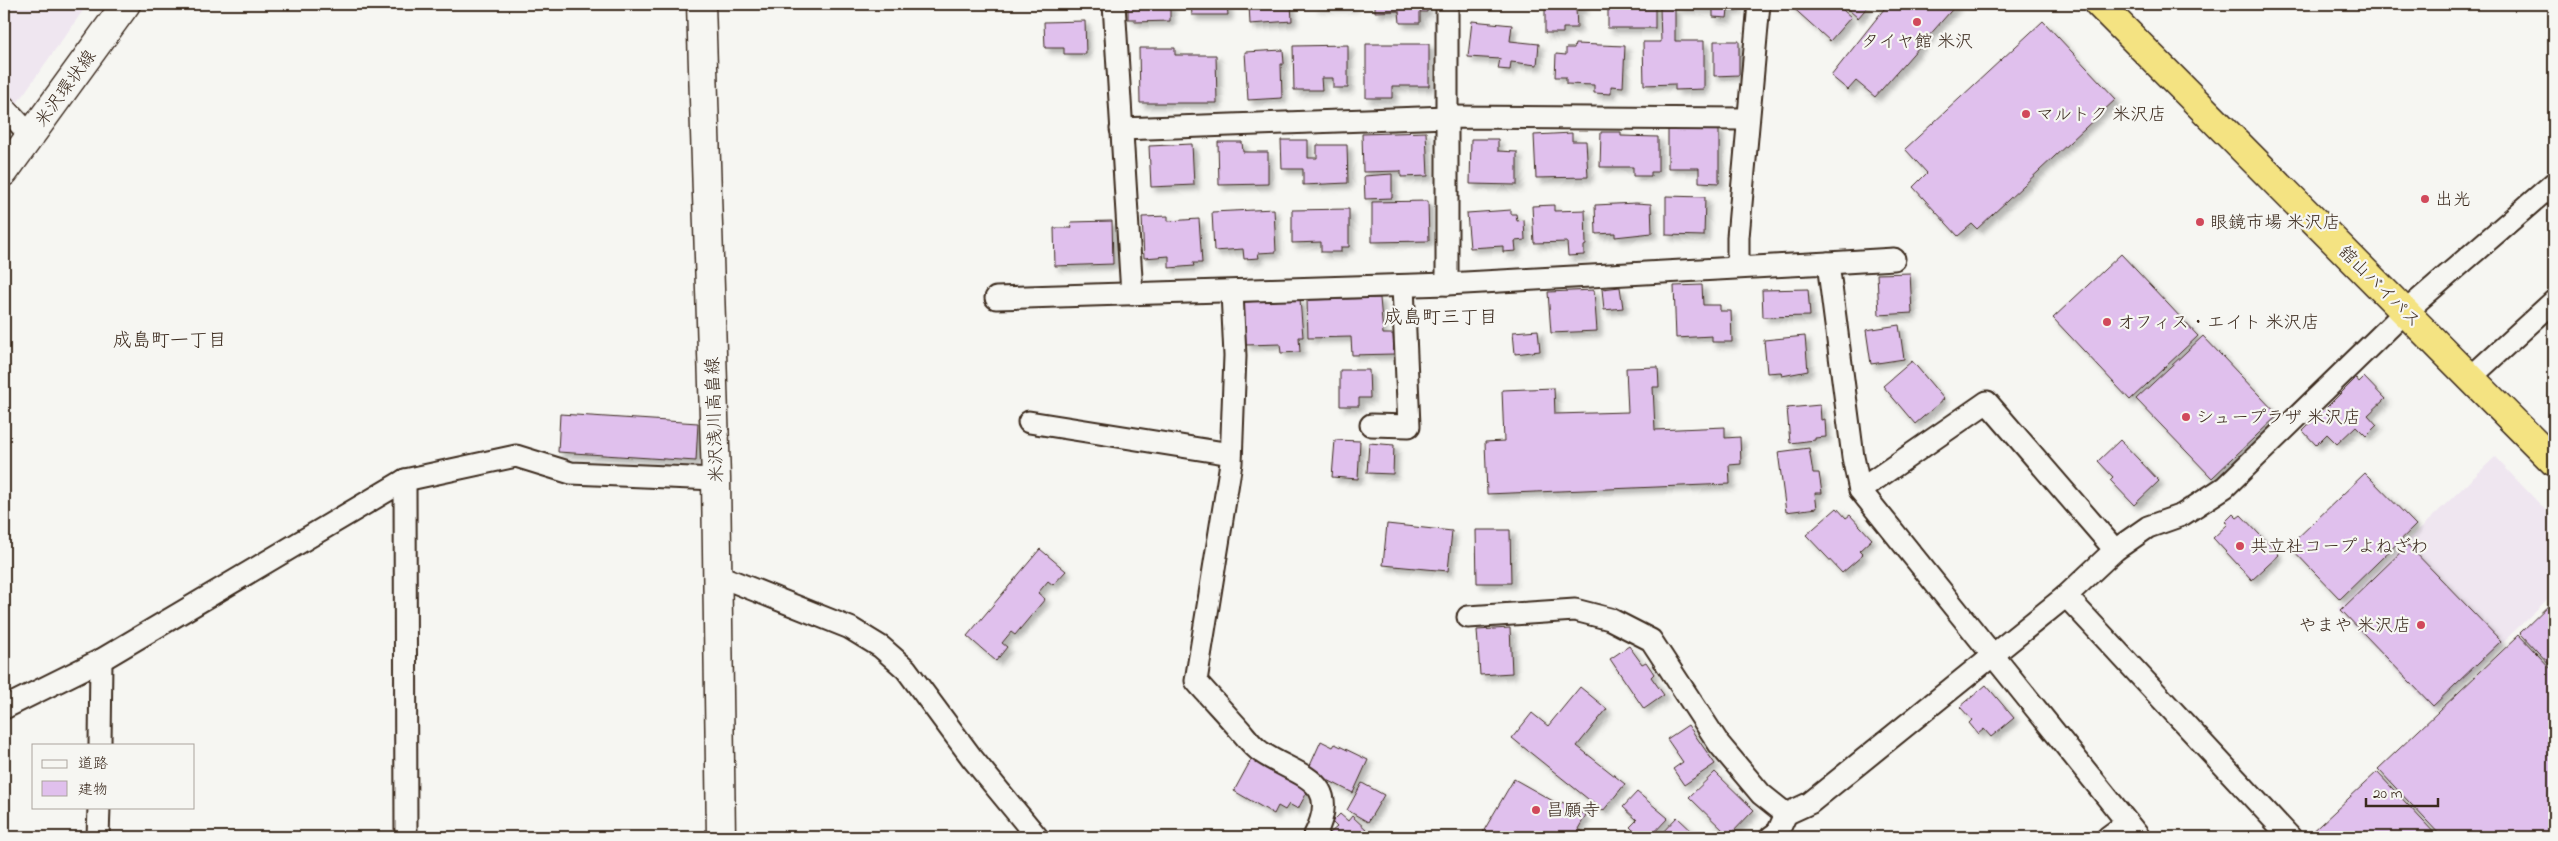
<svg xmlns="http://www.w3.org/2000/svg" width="2558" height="841" font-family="'Indie Flower','Klee One',sans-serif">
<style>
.built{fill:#efe6f0}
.building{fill:#e0c0ed;stroke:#3b2a1e;filter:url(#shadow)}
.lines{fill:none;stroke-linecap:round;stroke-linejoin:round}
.street-casing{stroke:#3b2a1e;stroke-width:25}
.secondary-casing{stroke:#3b2a1e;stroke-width:31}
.highway-casing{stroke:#3b2a1e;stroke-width:31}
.street{stroke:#f6f6f2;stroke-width:21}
.secondary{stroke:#f6f6f2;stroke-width:28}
.highway{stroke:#f4e382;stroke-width:28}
.poi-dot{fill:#d1495b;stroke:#f6f6f2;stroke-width:2}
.labels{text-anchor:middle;stroke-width:4.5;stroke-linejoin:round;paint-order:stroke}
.poi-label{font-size:18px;fill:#3b2a1e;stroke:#f6f6f2;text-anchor:start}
.street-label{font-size:18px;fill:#3b2a1e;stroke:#f6f6f2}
.neighbourhood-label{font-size:19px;fill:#3b2a1e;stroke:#f6f6f2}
</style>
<defs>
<filter id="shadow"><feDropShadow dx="4.5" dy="4.5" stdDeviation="2.5" flood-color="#0004"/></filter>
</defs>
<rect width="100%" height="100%" fill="#f6f6f2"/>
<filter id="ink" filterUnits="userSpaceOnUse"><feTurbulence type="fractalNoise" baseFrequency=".02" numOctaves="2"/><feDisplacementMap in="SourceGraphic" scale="10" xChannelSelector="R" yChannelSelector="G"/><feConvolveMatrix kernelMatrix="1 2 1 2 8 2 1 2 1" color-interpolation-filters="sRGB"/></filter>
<g filter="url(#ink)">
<g class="built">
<polygon points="4,4 87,5 15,106 4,94"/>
<polygon points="2495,457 2554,519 2554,593 2433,709 2337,608"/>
</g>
<g class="building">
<polygon points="1128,4 1170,4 1170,21 1135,22 1135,19 1128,19"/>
<polygon points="1191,4 1227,4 1228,15 1192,15"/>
<polygon points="1249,4 1291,4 1292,21 1250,24"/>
<rect x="1314" y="4" width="40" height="2"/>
<polygon points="1375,4 1427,4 1427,12 1420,12 1420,23 1400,23 1399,11 1375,12"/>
<polygon points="1545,4 1583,4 1583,9 1576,9 1577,28 1563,28 1563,33 1545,33"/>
<rect x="1608" y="4" width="47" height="24"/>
<polygon points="1677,4 1737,4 1737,10 1728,10 1727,18 1713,17 1713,9 1677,8"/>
<polygon points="1789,4 1836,4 1851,17 1830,41"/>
<polygon points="1842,4 1870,4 1858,18"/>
<polygon points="1888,4 1957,4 1875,97 1856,81 1848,90 1831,76"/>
<polygon points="1675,7 1675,41 1704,41 1704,89 1675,90 1675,84 1644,85 1643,42 1661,42 1660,8"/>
<polygon points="1085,21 1086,54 1064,54 1064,48 1045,48 1044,22"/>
<polygon points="1472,21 1512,25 1510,41 1539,44 1537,65 1511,62 1510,70 1498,69 1500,59 1468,57"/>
<polygon points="2043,21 2116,99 1977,229 1972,224 1958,236 1913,187 1927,173 1905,149"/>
<polygon points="1714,41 1739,41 1739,75 1714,76"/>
<polygon points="1366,44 1429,44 1429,86 1392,86 1392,98 1366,98"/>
<polygon points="1575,44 1625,46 1623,87 1611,86 1611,94 1594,93 1594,85 1566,84 1566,77 1555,77 1556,54 1566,55 1566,48 1574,48"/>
<polygon points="1348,45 1348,88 1333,88 1333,78 1321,78 1322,90 1294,90 1293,46"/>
<polygon points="1139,48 1175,48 1175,55 1216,55 1217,103 1140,103"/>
<polygon points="1283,50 1284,64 1281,64 1282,98 1248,100 1245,52"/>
<polygon points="1668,129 1719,129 1719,183 1699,182 1699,168 1668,168"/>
<polygon points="1426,132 1428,176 1401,177 1401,171 1363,172 1362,134"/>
<polygon points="1601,132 1621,132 1621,136 1658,137 1658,172 1651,172 1651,176 1633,176 1633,167 1600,167"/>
<polygon points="1572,133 1572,141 1586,141 1588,177 1536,178 1534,135"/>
<polygon points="1471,139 1498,139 1498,151 1517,152 1517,185 1470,184"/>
<polygon points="1281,140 1308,140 1308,158 1317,158 1317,145 1347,145 1348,183 1303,185 1303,169 1282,169"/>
<polygon points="1218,142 1242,142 1243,152 1268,152 1268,184 1219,185"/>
<polygon points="1192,144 1194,185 1151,187 1149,146"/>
<polygon points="1392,174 1392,198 1365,199 1364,176"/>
<polygon points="1666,196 1705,197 1704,236 1666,235"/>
<polygon points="1428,201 1429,241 1372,242 1372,202"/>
<polygon points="1636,203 1651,204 1652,233 1615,237 1615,233 1596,234 1595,205"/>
<polygon points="1554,205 1554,211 1585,210 1586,245 1584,246 1584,255 1568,256 1567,242 1534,243 1532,206"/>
<polygon points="1274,209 1276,252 1258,253 1259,258 1244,259 1243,249 1214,251 1212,212"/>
<polygon points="1349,209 1349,247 1341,247 1341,252 1321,252 1321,242 1292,243 1292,210"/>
<polygon points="1511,210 1511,214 1516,214 1517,221 1524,220 1525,240 1515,241 1516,251 1503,252 1503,246 1470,248 1467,213"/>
<polygon points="1168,216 1168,221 1199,219 1202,263 1193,263 1194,266 1169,268 1169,256 1144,258 1142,217"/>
<polygon points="1112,221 1113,264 1055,266 1054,228 1072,228 1071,222"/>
<polygon points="2121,254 2198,336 2130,400 2053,318"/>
<polygon points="1910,273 1912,313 1879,315 1877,274"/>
<polygon points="1702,285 1703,305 1720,305 1720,311 1731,311 1732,342 1712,342 1712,336 1676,338 1674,286"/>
<polygon points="1620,287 1623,308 1604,310 1602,289"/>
<polygon points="1808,289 1810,316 1763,317 1762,290"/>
<polygon points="1594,290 1597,331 1551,333 1548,292"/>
<polygon points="1380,298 1383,334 1393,334 1394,354 1352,355 1351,337 1308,338 1307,300"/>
<polygon points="1300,299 1303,337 1299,337 1300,352 1281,353 1280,344 1246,345 1244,302"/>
<polygon points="1899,325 1904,359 1871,364 1866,330"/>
<polygon points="1538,330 1540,351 1515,354 1513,332"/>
<polygon points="1805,336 1808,371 1782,376 1781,372 1767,373 1764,340"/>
<polygon points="2203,336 2278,415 2212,478 2136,399"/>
<polygon points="1912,361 1944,399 1915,424 1883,386"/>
<polygon points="1658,367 1659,387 1653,387 1655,430 1725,427 1725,438 1740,437 1741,464 1729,465 1730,484 1487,494 1485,442 1504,441 1502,390 1554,388 1555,414 1628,412 1626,368"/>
<polygon points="1340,370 1369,370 1370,398 1359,398 1359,406 1340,406"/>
<polygon points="2364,377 2385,399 2368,415 2377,425 2366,436 2356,426 2337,444 2327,434 2316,445 2303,431 2356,378 2359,382"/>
<polygon points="1820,405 1821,420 1825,419 1826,437 1815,438 1815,440 1790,443 1787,408"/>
<polygon points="560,414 698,423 696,461 558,452"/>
<polygon points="1335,440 1360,441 1358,479 1332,477"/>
<polygon points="2120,440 2159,481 2134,505 2110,480 2113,477 2098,461"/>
<polygon points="1369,443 1394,445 1393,474 1367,473"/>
<polygon points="1809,448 1813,473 1819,473 1822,493 1815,493 1817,508 1786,512 1778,452"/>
<polygon points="2365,473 2416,525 2340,599 2289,546"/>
<polygon points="1837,508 1846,518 1850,515 1872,539 1859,551 1863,555 1842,573 1806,535"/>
<polygon points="2233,514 2237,518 2241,515 2279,555 2252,580 2213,538 2228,524 2225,522"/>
<polygon points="1387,524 1452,531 1448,571 1383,565"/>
<polygon points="1476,530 1510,530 1511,583 1477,583"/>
<polygon points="2408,545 2501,641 2433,706 2341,610"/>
<polygon points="1040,549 1066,571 1053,585 1048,581 1038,593 1045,599 1015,635 1011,632 1002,643 1007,647 996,661 967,636"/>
<polygon points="2554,600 2554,669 2520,633"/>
<polygon points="1510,628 1512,673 1480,675 1477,630"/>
<polygon points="2519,635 2554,672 2554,837 2442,837 2378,769"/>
<polygon points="1629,646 1642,664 1646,662 1654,674 1651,677 1664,695 1644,709 1610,659"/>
<polygon points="1986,685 2014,718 1991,737 1984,729 1978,734 1969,723 1972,720 1960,707"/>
<polygon points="1580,687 1607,709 1577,746 1625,784 1603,811 1512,738 1532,713 1548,726"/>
<polygon points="1688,725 1715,764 1684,785 1673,769 1683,762 1667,739"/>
<polygon points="1321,741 1333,747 1335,744 1368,760 1353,793 1308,770"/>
<polygon points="1252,758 1311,785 1298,809 1289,804 1285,810 1278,806 1274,814 1234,791"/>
<polygon points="1715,772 1754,810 1729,836 1689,797"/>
<polygon points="2377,772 2438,837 2307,837"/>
<polygon points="1514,779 1560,805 1562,802 1586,815 1578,829 1585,833 1582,837 1483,837 1485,834 1483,832"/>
<polygon points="1362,783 1384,795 1368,822 1347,810"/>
<polygon points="1637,792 1668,818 1650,837 1640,837 1630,827 1637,820 1623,807"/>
<polygon points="1340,814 1348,821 1352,816 1368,831 1362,837 1325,837 1337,827 1332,822"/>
<polygon points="1677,817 1698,837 1662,837 1661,834"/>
</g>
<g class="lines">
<g class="street-casing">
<g id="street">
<polyline points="1114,4 1132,294"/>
<polyline points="4,107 30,135"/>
<polyline points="1121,129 1447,117 1747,119"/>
<polyline points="1828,263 1894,259"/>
<polyline points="1738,267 1738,237 1759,4"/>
<polyline points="1447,284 1447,4"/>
<path d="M1232,292L1235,356L1231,463L1196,681C1210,697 1225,713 1240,730C1246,737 1253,747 1261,752C1297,777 1344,778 1314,837"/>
<polyline points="996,298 1447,284 1828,263 1853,457 1860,490 2139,837"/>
<polyline points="2470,378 2554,301"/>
<polyline points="1029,422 1231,454"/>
<polyline points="1371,425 1409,426 1403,286"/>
<polyline points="405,480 406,837"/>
<polyline points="1860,490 1987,402 2115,550"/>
<polyline points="717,575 850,628 881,647 906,669 972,758 1037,837"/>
<polyline points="2066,596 2290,837"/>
<polyline points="1468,617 1575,610 1610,619 1651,640 1719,744 1761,794 1786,814 1810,803 2066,596 2115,550 2148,527 2182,515 2225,487 2405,312 2554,183"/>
<polyline points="4,708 101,660 405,480 516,456 571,473 716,479"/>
<polyline points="100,745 101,660"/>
<polyline points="98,837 99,807"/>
<polyline points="1771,837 1778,832 1786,814"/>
<polyline points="2108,837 2127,823"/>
</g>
</g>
<g class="secondary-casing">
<g id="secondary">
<polyline points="701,4 716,479 721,837"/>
<polyline points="4,172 126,4"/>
</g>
</g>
<g class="highway-casing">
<polyline id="highway" points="2099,4 2554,462"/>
</g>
<use href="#street" class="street"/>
<use href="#secondary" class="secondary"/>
<use href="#highway" class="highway"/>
</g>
</g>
<g class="poi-dot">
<circle cx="1917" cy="22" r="5"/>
<circle cx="2026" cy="114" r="5"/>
<circle cx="2425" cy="199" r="5"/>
<circle cx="2200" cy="222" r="5"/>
<circle cx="2107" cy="322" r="5"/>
<circle cx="2186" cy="417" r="5"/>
<circle cx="2240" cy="546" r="5"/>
<circle cx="2421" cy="625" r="5"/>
<circle cx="1536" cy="810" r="5"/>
</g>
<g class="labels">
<g class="poi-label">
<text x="1917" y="47" text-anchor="middle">タイヤ館 米沢</text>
<text x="2036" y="120">マルトク 米沢店</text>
<text x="2435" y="205">出光</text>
<text x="2210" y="228">眼鏡市場 米沢店</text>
<text x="2117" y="328">オフィス・エイト 米沢店</text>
<text x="2196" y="423">シュープラザ 米沢店</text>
<text x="2250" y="552">共立社コープよねざわ</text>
<text x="2411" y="631" text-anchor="end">やまや 米沢店</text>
<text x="1546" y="816">昌願寺</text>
</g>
<g class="street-label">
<text transform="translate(65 88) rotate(-54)" y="6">米沢環状線</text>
<text transform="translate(2380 286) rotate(45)" y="6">舘山バイパス</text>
<text transform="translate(714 420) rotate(-92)" y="6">米沢浅川高畠線</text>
</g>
<g class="neighbourhood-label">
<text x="1441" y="323">成島町三丁目</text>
<text x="170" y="346">成島町一丁目</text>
</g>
</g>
<rect width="2558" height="841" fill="none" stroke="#f6f6f2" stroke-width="20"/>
<rect x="10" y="10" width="2538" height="821" fill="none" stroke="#3b2a1e" stroke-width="2" filter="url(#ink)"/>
<rect x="32" y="744" width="162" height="65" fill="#f6f6f2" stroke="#aba49d"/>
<rect x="42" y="760" width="25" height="8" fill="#f6f6f2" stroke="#aba49d"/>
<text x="78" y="768" font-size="15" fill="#3b2a1e">道路</text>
<rect x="42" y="781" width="25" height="15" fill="#e0c0ed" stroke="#aba49d"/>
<text x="78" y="794" font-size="15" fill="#3b2a1e">建物</text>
<path d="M2366 798v8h72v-8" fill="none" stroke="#3b2a1e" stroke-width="2.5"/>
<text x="2373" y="798" font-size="15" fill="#3b2a1e" stroke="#f6f6f2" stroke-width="4" paint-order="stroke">20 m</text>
</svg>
